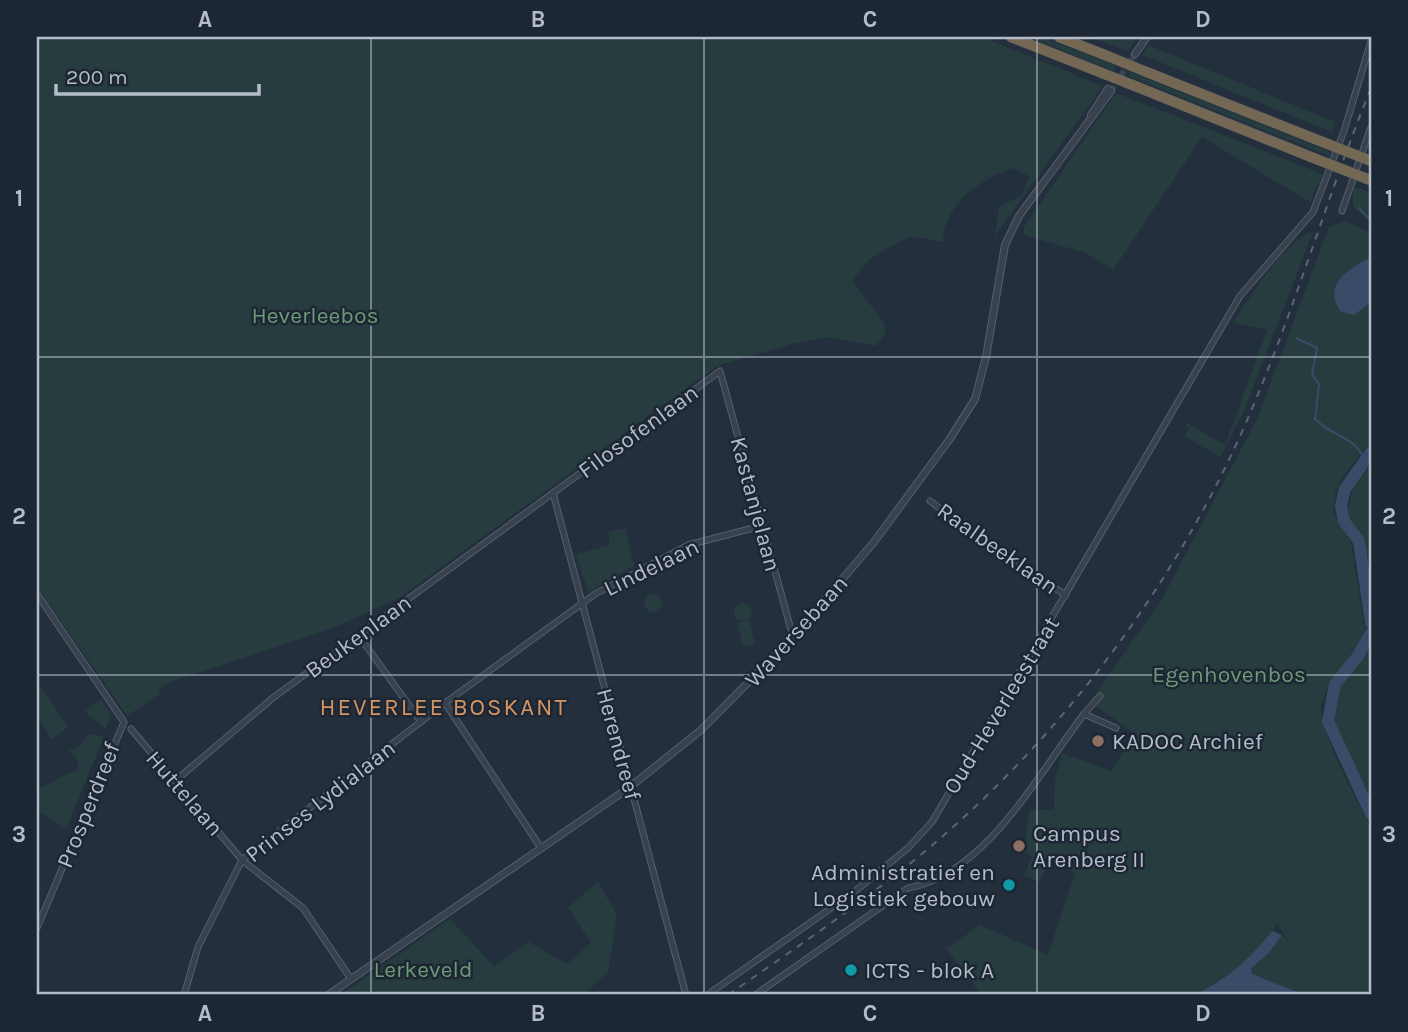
<svg xmlns="http://www.w3.org/2000/svg" width="1408" height="1032" font-family="Karla,sans-serif">
<style>
.green{fill:#263c3f}
.water{fill:#394c67}
.lines{fill:none;stroke-linecap:round;stroke-linejoin:round}
.stream{stroke:#394c67;stroke-width:2}
.river{stroke:#394c67;stroke-width:12}
.tertiary-tunnel{stroke:#3a4453;stroke-width:6;stroke-dasharray:6 3;stroke-linecap:butt}
.minor-casing{stroke:#565f6c;stroke-width:7}
.tertiary-casing{stroke:#565f6c;stroke-width:8}
.motorway-casing{stroke:#434c59;stroke-width:11}
.minor{stroke:#38414e;stroke-width:5}
.tertiary{stroke:#38414e;stroke-width:6}
.motorway{stroke:#746855;stroke-width:10}
.rail{stroke:#5a6575;stroke-width:2;stroke-dasharray:7 7;stroke-linecap:butt}
.motorway-bridge-casing{stroke:#434c59;stroke-width:11;stroke-linecap:butt}
.motorway-bridge{stroke:#746855;stroke-width:10}
.grid{fill:none;stroke:#b4bcc9;stroke-width:2;stroke-opacity:0.55}
.education-dot{fill:#8d6e63;stroke:#1d2633;stroke-width:2.5}
.culture-dot{fill:#0f9aa8;stroke:#1d2633;stroke-width:2.5}
.labels{text-anchor:middle;stroke-width:5;stroke-linejoin:round;paint-order:stroke}
.park-label{font-size:23px;fill:#6b9a76;stroke:#1d2633}
.street-label{font-size:23px;fill:#b4bcc9;stroke:#1d2633}
.poi-label{font-size:23px;fill:#b4bcc9;stroke:#1d2633;text-anchor:start}
.neighbourhood-label{font-size:24px;letter-spacing:2px;fill:#d59563;stroke:#1d2633}
.neatline{fill:none;stroke:#b4bcc9;stroke-width:2.5}
.grid-label{font-size:23px;text-anchor:middle;font-weight:bold;fill:#b4bcc9}
</style>
<rect width="100%" height="100%" fill="#242f3e"/>
<g class="green">
<path d="M37,37H981L1103,86L995,236L999,207L1022,195L1029,176L1012,168C979,180 945,203 943,242L910,236L870,259L852,280L884,323L885,334L876,346L831,337L795,343L717,366L399,598L333,628L168,683L158,690L160,694L127,716L37,586Z"/>
<polygon points="1028,37 1042,37 1116,66 1114,71"/>
<polygon points="1090,37 1137,37 1128,51"/>
<polygon points="1148,45 1335,122 1332,132 1142,55"/>
<polygon points="1130,72 1330,152 1329,156 1128,76"/>
<polygon points="1116,93 1323,174 1310,202 1202,137 1113,270 1086,253 1024,235 1024,227"/>
<polygon points="1353,186 1371,193 1371,221 1353,208"/>
<path d="M1345,221L1371,233V440L1343,476L1335,494L1334,514L1351,541L1365,630L1357,649L1332,678L1321,705L1322,722L1339,765L1371,828V995H1305L1252,974L1251,968L1268,954L1282,935L1289,942L1277,924C1255,956 1228,980 1193,995H982L946,949L980,925L1048,955L1075,873L1049,861L1040,882L1024,875L1032,857L1023,852L1030,810H1054L1055,781L1062,753L1111,771L1135,734L1090,702L1162,599L1257,419L1329,227Z"/>
<path d="M1313,232L1244,411L1182,531L1220,457L1184,436L1189,428L1185,426L1187,423L1225,445L1267,330L1231,322H1234C1249,297 1285,240 1313,232Z"/>
<polygon points="1371,464 1371,575 1363,538 1347,514 1353,488"/>
<polygon points="625,528 634,566 588,592 576,554 610,545 608,532"/>
<circle cx="653" cy="603" r="9"/>
<circle cx="743" cy="612" r="9"/>
<polygon points="749,620 755,644 743,646 737,623"/>
<path d="M1371,648V803C1355,772 1324,727 1338,691C1342,678 1363,663 1371,648Z"/>
<polygon points="37,681 68,727 52,739 37,717"/>
<polygon points="101,699 111,716 105,729 84,711"/>
<path d="M89,734L104,737L66,829L37,810V781L40,787C54,785 62,772 77,771L78,760L69,751L80,745Z"/>
<polygon points="598,882 617,915 608,972 583,995 340,995 450,919 494,966 529,942 567,964 591,943 568,907"/>
</g>
<g class="water">
<path d="M1371,257V302L1354,315L1340,311C1322,283 1350,269 1371,257Z"/>
<path d="M1272,931L1282,935L1268,954L1251,968L1252,974L1305,995H1193C1226,981 1250,959 1272,931Z"/>
</g>
<g class="lines">
<g class="stream">
<polyline points="1359,208 1371,221"/>
<path d="M1296,338L1317,348L1312,374L1319,384L1315,419C1332,437 1355,435 1365,461"/>
</g>
<g class="river">
<polyline points="1371,452 1345,489 1341,506 1344,521 1359,541 1371,623"/>
<polyline points="1371,633 1358,656 1335,684 1328,721 1371,814"/>
</g>
<polyline class="tertiary-tunnel" points="1111,91 1135,54"/>
<g class="minor-casing">
<g id="minor">
<polyline points="1342,211 1371,127"/>
<polyline points="553,493 686,995"/>
<polyline points="930,501 1017,565 1066,595"/>
<polyline points="37,594 124,722 37,928"/>
<polyline points="359,636 421,722"/>
<polyline points="445,703 541,848"/>
<polyline points="1084,714 1100,696"/>
<polyline points="131,729 242,860 303,908 351,979"/>
<polyline points="175,781 274,697 720,371 793,637"/>
<polyline points="184,995 198,947 242,860 445,703 595,594 688,545 761,526"/>
<polyline points="707,995 854,892 908,848 932,822 1240,296 1313,212 1344,131 1371,41"/>
<path d="M755,995L908,888C985,876 1040,771 1084,714L1116,728"/>
</g>
</g>
<g class="tertiary-casing">
<g id="tertiary">
<polyline points="1135,54 1147,37"/>
<polyline points="1091,115 1108,89"/>
<polyline points="328,995 630,787 701,730 793,637 874,542 949,440 975,399 986,357 1005,245 1019,216 1111,91"/>
</g>
</g>
<g class="motorway-casing">
<g id="motorway">
<polyline points="1011,37 1102,73"/>
<polyline points="1059,37 1110,57"/>
<polyline points="1144,71 1320,141"/>
<polyline points="1135,86 1311,157"/>
</g>
</g>
<use href="#minor" class="minor"/>
<use href="#tertiary" class="tertiary"/>
<use href="#motorway" class="motorway"/>
<path class="rail" d="M728,995C794,949 861,904 923,853C1054,744 1163,601 1235,447C1289,331 1323,206 1371,88"/>
<g class="motorway-bridge-casing">
<g id="motorway-bridge">
<polyline points="1110,57 1144,71"/>
<polyline points="1102,73 1135,86"/>
<polyline points="1320,141 1371,161"/>
<polyline points="1311,157 1370,180"/>
</g>
</g>
<use href="#motorway-bridge" class="motorway-bridge"/>
</g>
<path class="grid" d="M371,37V995M704,37V995M1037,37V995M37,357H1371M37,675H1371"/>
<g class="education-dot">
<circle cx="1098" cy="741" r="7"/>
<circle cx="1019" cy="846" r="7"/>
</g>
<g class="culture-dot">
<circle cx="1009" cy="885" r="7"/>
<circle cx="851" cy="970" r="7"/>
</g>
<g class="labels">
<g class="park-label">
<text x="315" y="323">Heverleebos</text>
<text x="1229" y="682">Egenhovenbos</text>
<text x="423" y="977">Lerkeveld</text>
</g>
<g class="street-label">
<text transform="translate(638 431) rotate(-36)" y="8">Filosofenlaan</text>
<text transform="translate(756 504) rotate(75)" y="8">Kastanjelaan</text>
<text transform="translate(998 548) rotate(35)" y="8">Raalbeeklaan</text>
<text transform="translate(651 567) rotate(-26)" y="8">Lindelaan</text>
<text transform="translate(796 631) rotate(-48)" y="8">Waversebaan</text>
<text transform="translate(358 636) rotate(-36)" y="8">Beukenlaan</text>
<text transform="translate(1001 705) rotate(-59)" y="8">Oud-Heverleestraat</text>
<text transform="translate(619 744) rotate(75)" y="8">Herendreef</text>
<text transform="translate(185 793) rotate(49)" y="8">Huttelaan</text>
<text transform="translate(320 801) rotate(-38)" y="8">Prinses Lydialaan</text>
<text transform="translate(88 805) rotate(-68)" y="8">Prosperdreef</text>
</g>
<g class="poi-label">
<text x="1112" y="749">KADOC Archief</text>
<text x="1033" y="841">Campus<tspan x="1033" dy="26">Arenberg II</tspan></text>
<text x="995" y="880" text-anchor="end">Administratief en<tspan x="995" dy="26">Logistiek gebouw</tspan></text>
<text x="865" y="978">ICTS - blok A</text>
</g>
<g class="neighbourhood-label">
<text x="444" y="715">HEVERLEE BOSKANT</text>
</g>
</g>
<rect width="1408" height="1032" fill="none" stroke="#1d2633" stroke-width="77"/>
<path d="M56 84v10h203v-10" fill="none" stroke="#b4bcc9" stroke-width="3.5"/>
<text x="66" y="84" font-size="21" fill="#b4bcc9" stroke="#1d2633" stroke-width="5" paint-order="stroke">200 m</text>
<rect x="38" y="38" width="1332" height="955" class="neatline"/>
<g class="grid-label">
<text x="205" y="27">A</text>
<text x="538" y="27">B</text>
<text x="870" y="27">C</text>
<text x="1203" y="27">D</text>
<text x="19" y="206">1</text>
<text x="1389" y="206">1</text>
<text x="19" y="524">2</text>
<text x="1389" y="524">2</text>
<text x="19" y="842">3</text>
<text x="1389" y="842">3</text>
<text x="205" y="1021">A</text>
<text x="538" y="1021">B</text>
<text x="870" y="1021">C</text>
<text x="1203" y="1021">D</text>
</g>
</svg>
